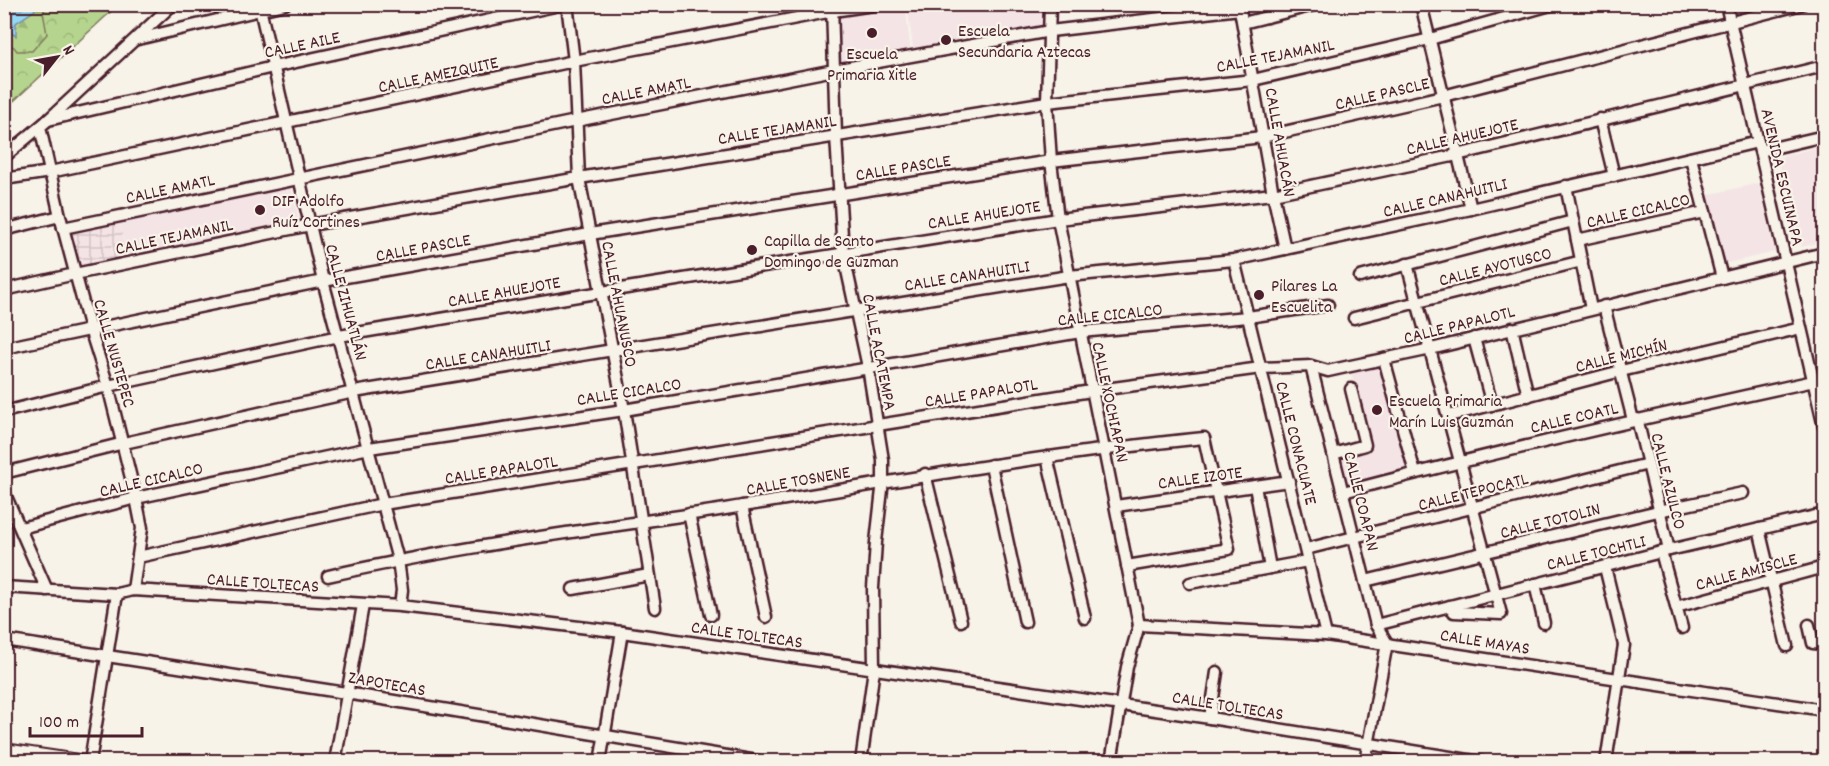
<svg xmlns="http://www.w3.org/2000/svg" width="1829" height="766" font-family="Dekko,sans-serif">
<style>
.built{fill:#f4e4e6}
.industrial{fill:url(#industrial-grid)}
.forest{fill:url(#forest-firs);stroke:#807a5c;stroke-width:1.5}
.park{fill:url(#park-crowns);stroke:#807a5c;stroke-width:1.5}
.water{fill:url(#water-waves);stroke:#768ea4;stroke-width:1.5}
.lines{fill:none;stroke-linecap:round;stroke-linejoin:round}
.minor-casing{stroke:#4a1f2b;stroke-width:15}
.major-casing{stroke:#4a1f2b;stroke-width:18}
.minor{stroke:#f7f3e8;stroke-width:10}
.major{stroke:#f7f3e8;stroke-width:14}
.poi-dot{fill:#4a1f2b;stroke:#f7f3e8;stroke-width:2}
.labels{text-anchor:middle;stroke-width:4.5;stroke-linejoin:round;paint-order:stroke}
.poi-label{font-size:18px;fill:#4a1f2b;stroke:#f7f3e8;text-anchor:start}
.street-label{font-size:18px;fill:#4a1f2b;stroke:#f7f3e8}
</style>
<defs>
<pattern id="industrial-grid" width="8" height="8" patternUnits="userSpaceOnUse" patternTransform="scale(1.5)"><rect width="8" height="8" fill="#f4e4e6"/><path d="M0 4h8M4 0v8" fill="none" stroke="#d3c3c5"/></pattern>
<pattern id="forest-firs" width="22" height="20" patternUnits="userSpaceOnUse" patternTransform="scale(1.5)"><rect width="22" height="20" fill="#b5d48d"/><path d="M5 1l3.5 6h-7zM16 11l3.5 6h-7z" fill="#9db67a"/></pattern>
<pattern id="park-crowns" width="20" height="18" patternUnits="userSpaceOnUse" patternTransform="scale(1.5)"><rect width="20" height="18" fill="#b5d48d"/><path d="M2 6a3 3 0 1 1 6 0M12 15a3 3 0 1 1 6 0" fill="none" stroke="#9db67a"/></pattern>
<pattern id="water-waves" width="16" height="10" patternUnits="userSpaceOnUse" patternTransform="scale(1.5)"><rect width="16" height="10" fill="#93d8f5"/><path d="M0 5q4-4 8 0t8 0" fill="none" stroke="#80b9d2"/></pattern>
</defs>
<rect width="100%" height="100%" fill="#f7f3e8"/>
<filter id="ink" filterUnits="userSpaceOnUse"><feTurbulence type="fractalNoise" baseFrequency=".0167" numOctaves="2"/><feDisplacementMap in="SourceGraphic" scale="12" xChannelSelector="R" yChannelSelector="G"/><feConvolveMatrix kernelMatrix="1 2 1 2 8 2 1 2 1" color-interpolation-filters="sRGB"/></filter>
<g filter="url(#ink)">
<g class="built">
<polygon points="905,5 911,53 838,66 835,13"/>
<polygon points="907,5 1047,5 1047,28 914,53"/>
<polygon points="1824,145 1824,241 1802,247 1777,158"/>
<polygon points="290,182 299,220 128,257 119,219"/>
<polygon points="1759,183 1775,252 1723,264 1707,195"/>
<polygon points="1382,364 1411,471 1346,488 1337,455 1371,446 1351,373"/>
</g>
<polygon class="industrial" points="119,219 128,257 79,267 71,230"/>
<polygon class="forest" points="5,5 116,5 5,108"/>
<polygon class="park" points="54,5 118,5 5,109 5,43 14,47 17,51 32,51 47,34 43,12 47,7"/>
<polygon class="water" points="5,4 33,5 35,10 16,23 16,36 5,29"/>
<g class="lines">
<g class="minor-casing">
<g id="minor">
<polyline points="259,4 323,281 398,560 402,590 400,606"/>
<polyline points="567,4 574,61 579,178 624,410 655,608"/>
<polyline points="1050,4 1047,102 1051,161 1058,219 1139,625 1127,667 1111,762"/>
<polyline points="1239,4 1273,194 1285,249"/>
<polyline points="1421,4 1471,209"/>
<polyline points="1726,4 1824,427"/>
<polyline points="832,5 836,136 843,252 868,367 883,460 883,481 876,542 873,588 874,669 861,762"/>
<polyline points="1243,23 1318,4"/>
<polyline points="138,39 285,4"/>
<polyline points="1600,119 1614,176"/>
<polyline points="48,120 273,67 564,4"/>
<polyline points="40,127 60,216 90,329 108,386 136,498 142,528 133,590"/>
<polyline points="1760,151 1824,136"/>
<polyline points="4,157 48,120 173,4"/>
<polyline points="1691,158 1722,278"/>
<polyline points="4,179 50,172 574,61 833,11 880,4"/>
<polyline points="1566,186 1591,309"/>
<polyline points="63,228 576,121 834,70 1050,31 1240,9"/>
<polyline points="4,230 60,216"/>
<polyline points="1577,240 1705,212"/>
<polyline points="1234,260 1326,635"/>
<polyline points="1407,264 1501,614 1454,612 1450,606"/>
<polyline points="1360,277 1573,221"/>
<polyline points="4,290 75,274 310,225 579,178 1047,102 1253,80 1430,39 1554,4"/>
<polyline points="1604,306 1633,420"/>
<polyline points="1354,318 1582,261"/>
<polyline points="1512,328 1528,396"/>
<polyline points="1474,338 1492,405"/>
<polyline points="4,348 323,281 590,234 1051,161 1262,137 1443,96 1802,4"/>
<polyline points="1384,359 1415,473"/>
<polyline points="1311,366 1376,625 1387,643 1365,762"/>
<polyline points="4,412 108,386 339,336 602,292 1058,219 1273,194 1457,155 1824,66"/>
<polyline points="1449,416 1621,371 1801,328"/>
<polyline points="1637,419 1669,550"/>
<polyline points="1333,454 1365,445 1351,389"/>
<polyline points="1047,457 1085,618"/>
<polyline points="991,465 1025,622"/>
<polyline points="4,473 124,443 354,392 1069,276 1234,260 1471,209 1758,142"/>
<polyline points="925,474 961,621"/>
<polyline points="1255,486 1270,568"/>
<polyline points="4,492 47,590"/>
<path d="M1343,492C1499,451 1656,415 1814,381"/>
<polyline points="742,506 766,617"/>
<polyline points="1116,506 1289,481"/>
<polyline points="689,514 711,615"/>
<polyline points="21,528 136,498 369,448 624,410 1080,332 1248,317 1328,305"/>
<polyline points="1759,529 1787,646"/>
<polyline points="1306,549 1648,464"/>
<polyline points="1661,552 1682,628"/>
<polyline points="138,557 383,504 1091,391 1261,368 1311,366 1328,371 1346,367 1431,349 1824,253"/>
<polyline points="1605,567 1624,645 1606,762"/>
<path d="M328,576C459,546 592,530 725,509C885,483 1043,454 1204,438L1229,549L1127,566"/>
<polyline points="1365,581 1658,511 1743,493"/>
<polyline points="1190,583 1308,561"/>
<polyline points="1535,584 1544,623"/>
<polyline points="4,587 117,594 133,590 400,606 622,632 1210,718 1481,762"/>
<polyline points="573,589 649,575"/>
<polyline points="1676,607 1824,567"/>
<polyline points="1139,625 1326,635 1824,710"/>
<polyline points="1376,625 1661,552 1824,514"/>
<polyline points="1809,625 1813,643 1824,644"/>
<polyline points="4,640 346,693 763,762"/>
<polyline points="1210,718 1217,672"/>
<polyline points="90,762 117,594"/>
<polyline points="335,762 363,605"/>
<polyline points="600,762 622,632"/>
</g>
</g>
<g class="major-casing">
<polyline id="major" points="4,751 78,762"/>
</g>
<use href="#minor" class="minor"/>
<use href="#major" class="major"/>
</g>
</g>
<g class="poi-dot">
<circle cx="872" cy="33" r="6"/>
<circle cx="946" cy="40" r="6"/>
<circle cx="260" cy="210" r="6"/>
<circle cx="752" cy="250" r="6"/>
<circle cx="1259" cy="295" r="6"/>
<circle cx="1377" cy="410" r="6"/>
</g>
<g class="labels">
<g class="poi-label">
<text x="958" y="36">Escuela<tspan x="958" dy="21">Secundaria Aztecas</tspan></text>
<text x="872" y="59" text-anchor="middle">Escuela<tspan x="872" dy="21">Primaria Xitle</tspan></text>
<text x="272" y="206">DIF Adolfo<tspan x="272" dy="21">Ruíz Cortines</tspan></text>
<text x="764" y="246">Capilla de Santo<tspan x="764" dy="21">Domingo de Guzman</tspan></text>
<text x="1271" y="291">Pilares La<tspan x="1271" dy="21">Escuelita</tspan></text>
<text x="1389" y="406">Escuela Primaria<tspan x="1389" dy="21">Marín Luis Guzmán</tspan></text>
</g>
<g class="street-label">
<text transform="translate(302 44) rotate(-12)" y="6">CALLE AILE</text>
<text transform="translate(1275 55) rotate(-11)" y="6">CALLE TEJAMANIL</text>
<text transform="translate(438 74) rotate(-12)" y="6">CALLE AMEZQUITE</text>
<text transform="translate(646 90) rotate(-11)" y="6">CALLE AMATL</text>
<text transform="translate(1382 93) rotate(-13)" y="6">CALLE PASCLE</text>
<text transform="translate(777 129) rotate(-9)" y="6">CALLE TEJAMANIL</text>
<text transform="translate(1462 136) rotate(-13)" y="6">CALLE AHUEJOTE</text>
<text transform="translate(1281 142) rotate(80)" y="6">CALLE AHUACÁN</text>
<text transform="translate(903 167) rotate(-9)" y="6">CALLE PASCLE</text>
<text transform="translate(1783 177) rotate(77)" y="6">AVENIDA ESCUINAPA</text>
<text transform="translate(170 188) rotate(-12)" y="6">CALLE AMATL</text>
<text transform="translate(1445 197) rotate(-13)" y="6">CALLE CANAHUITLI</text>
<text transform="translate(1638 210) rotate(-13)" y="6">CALLE CICALCO</text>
<text transform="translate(984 214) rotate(-9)" y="6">CALLE AHUEJOTE</text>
<text transform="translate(174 236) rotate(-12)" y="6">CALLE TEJAMANIL</text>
<text transform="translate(423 247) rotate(-10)" y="6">CALLE PASCLE</text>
<text transform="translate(1495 266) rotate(-14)" y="6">CALLE AYOTUSCO</text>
<text transform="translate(967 275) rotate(-9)" y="6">CALLE CANAHUITLI</text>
<text transform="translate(504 291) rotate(-10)" y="6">CALLE AHUEJOTE</text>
<text transform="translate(347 302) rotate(75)" y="6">CALLE ZIHUATLÁN</text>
<text transform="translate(620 304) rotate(79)" y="6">CALLE AHUANUSCO</text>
<text transform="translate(1110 314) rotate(-6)" y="6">CALLE CICALCO</text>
<text transform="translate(1459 324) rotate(-14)" y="6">CALLE PAPALOTL</text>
<text transform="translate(880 352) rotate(79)" y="6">CALLE ACATEMPA</text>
<text transform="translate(115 353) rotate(74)" y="6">CALLE NUSTEPEC</text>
<text transform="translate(488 354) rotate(-9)" y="6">CALLE CANAHUITLI</text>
<text transform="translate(1621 355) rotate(-14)" y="6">CALLE MICHÍN</text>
<text transform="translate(629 391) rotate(-9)" y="6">CALLE CICALCO</text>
<text transform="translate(981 392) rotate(-9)" y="6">CALLE PAPALOTL</text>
<text transform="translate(1111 402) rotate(78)" y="6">CALLE XOCHIAPAN</text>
<text transform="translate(1574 417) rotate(-13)" y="6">CALLE COATL</text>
<text transform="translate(1297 443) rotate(76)" y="6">CALLE CONACUATE</text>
<text transform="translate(501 469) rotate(-9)" y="6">CALLE PAPALOTL</text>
<text transform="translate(1200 477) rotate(-8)" y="6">CALLE IZOTE</text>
<text transform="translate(151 479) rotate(-13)" y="6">CALLE CICALCO</text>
<text transform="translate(798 480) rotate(-10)" y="6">CALLE TOSNENE</text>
<text transform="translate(1669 481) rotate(76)" y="6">CALLE AZULCO</text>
<text transform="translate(1473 491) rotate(-14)" y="6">CALLE TEPOCATL</text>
<text transform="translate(1362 501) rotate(76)" y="6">CALLE COAPAN</text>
<text transform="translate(1550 520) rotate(-14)" y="6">CALLE TOTOLIN</text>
<text transform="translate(1596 552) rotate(-14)" y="6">CALLE TOCHTLI</text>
<text transform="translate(1746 571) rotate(-15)" y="6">CALLE AMISCLE</text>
<text transform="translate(263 582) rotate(4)" y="6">CALLE TOLTECAS</text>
<text transform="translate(747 634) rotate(8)" y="6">CALLE TOLTECAS</text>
<text transform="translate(1485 641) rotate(9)" y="6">CALLE MAYAS</text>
<text transform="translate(387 683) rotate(10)" y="6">ZAPOTECAS</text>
<text transform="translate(1228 705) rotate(9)" y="6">CALLE TOLTECAS</text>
</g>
</g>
<rect width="1829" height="766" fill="none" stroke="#f7f3e8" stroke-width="24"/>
<rect x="12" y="12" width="1805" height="742" fill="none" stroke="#4a1f2b" stroke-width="2" filter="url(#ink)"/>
<g transform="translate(57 57) rotate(59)" stroke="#f7f3e8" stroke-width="4.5" paint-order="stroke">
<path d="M0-4.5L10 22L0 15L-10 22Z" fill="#4a1f2b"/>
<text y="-9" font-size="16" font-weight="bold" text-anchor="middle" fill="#4a1f2b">N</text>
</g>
<path d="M30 727v9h112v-9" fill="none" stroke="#4a1f2b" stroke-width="3"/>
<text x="39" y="727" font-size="18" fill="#4a1f2b" stroke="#f7f3e8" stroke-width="4.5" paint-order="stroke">100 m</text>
</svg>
